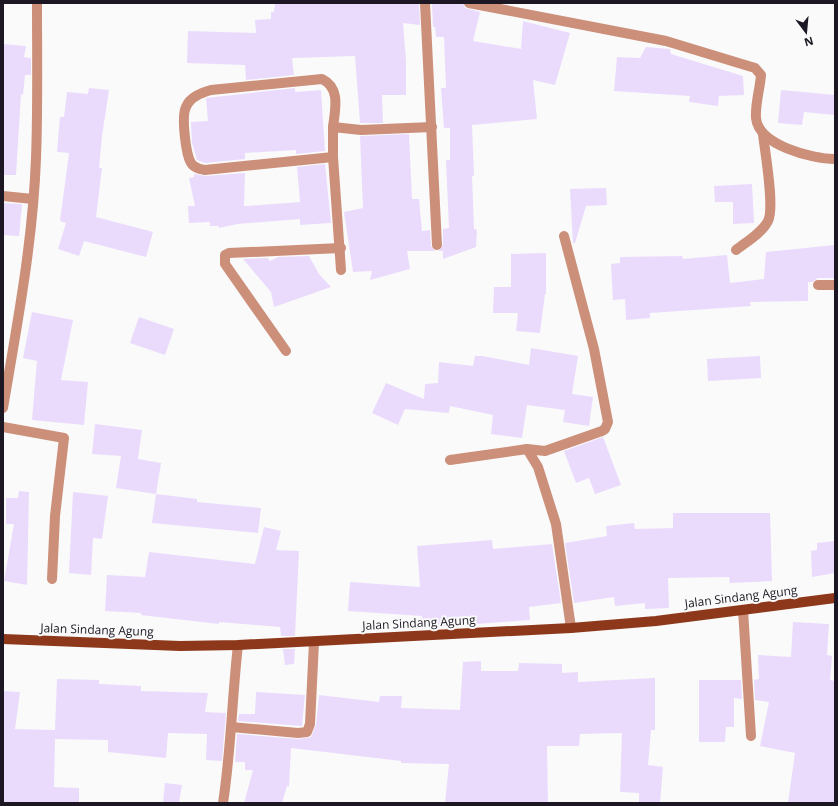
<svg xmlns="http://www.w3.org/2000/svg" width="838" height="806" font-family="'Open Sans',sans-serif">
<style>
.building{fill:#eadbfd}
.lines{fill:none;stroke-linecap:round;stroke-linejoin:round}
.minor{stroke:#cc8f7a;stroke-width:10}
.major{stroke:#8d381b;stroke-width:10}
.labels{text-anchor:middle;stroke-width:4;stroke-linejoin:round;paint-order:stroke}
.street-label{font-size:12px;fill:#1c1722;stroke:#fafafa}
</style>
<rect width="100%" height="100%" fill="#fafafa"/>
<g class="building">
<polygon points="275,3 419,3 420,25 403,23 406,61 406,95 382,95 383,123 360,123 355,56 292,58 294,75 246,80 245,65 187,63 188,31 256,33 255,20 271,19 271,12 274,12"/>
<polygon points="432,3 463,3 465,8 480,12 473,41 521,49 523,21 570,33 555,85 533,80 537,119 472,125 474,176 472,176 474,229 477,230 476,247 443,259 443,251 439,251 443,245 443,229 449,228 446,160 450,160 450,128 444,128 441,88 446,88 444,37 436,37 435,27 433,27"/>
<polygon points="3,44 26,46 24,57 31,58 31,75 25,75 23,95 21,94 16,175 3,175"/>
<polygon points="646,47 670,49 671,54 743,76 744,95 719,96 718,106 689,102 690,96 614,91 617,57 640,58"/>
<polygon points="89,88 109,90 102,136 99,168 102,168 96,217 153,232 146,257 84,241 79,256 58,249 66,223 60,221 69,153 57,152 60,117 64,117 67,92 88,94"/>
<polygon points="295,88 295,92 321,90 325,151 296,154 296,150 245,153 245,159 205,163 197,160 192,143 191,122 208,121 206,98"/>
<polygon points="781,90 835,95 835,115 804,112 802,125 778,123"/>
<polygon points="409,134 412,199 419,199 422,231 430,230 431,246 435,251 407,251 410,269 370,280 372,271 353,272 344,212 363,208 360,136"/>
<polygon points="325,164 331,223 300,225 300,219 237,224 219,228 219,226 210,226 210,222 189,223 188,206 195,206 189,178 194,177 194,174 206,176 245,173 244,206 247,206 300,202 297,167"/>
<polygon points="752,184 754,223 733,224 733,202 715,202 714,186"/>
<polygon points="606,188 607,205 586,206 575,243 573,243 570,189"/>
<polygon points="3,203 22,204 19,236 3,235"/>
<polygon points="835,245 835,278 818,278 812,282 808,282 808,301 750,302 751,306 650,313 650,318 626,320 625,299 613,300 611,264 620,263 620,257 682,256 683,259 727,255 730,283 764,279 766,252"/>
<polygon points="546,253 546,294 545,294 540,333 516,331 518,313 493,313 494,287 511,287 511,254"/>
<polygon points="309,256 319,274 331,287 274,307 271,292 243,259 268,258 270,261 278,257"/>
<polygon points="32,312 73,320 61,380 88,382 84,425 32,420 37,361 23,358"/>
<polygon points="139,317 174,329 165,355 130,343"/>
<polygon points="531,348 578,356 572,394 593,397 589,426 563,422 565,410 527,405 522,438 491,434 493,415 450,406 449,413 405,409 398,425 372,413 386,383 424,399 425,384 438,383 439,362 473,366 475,356 482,356 529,365"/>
<polygon points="760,356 761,378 708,381 707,359"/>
<polygon points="95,424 142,430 138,459 161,463 156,494 116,488 121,456 92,454"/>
<polygon points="603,437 621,485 595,494 589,478 576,483 564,451"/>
<polygon points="19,491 29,492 27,585 4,581 14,524 6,524 6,498 18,498"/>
<polygon points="73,492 108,496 102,539 93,538 91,575 69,573"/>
<polygon points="156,494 197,499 197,502 261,508 258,533 152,523"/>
<polygon points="673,513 770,513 772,581 730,583 729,577 668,578 669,608 645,609 645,603 615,606 614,597 574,603 565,543 607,536 606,526 634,523 635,529 673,528"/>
<polygon points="264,527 281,531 276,550 299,551 295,636 281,636 280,627 219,622 219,624 141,615 141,613 105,611 107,575 145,577 149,552 255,564"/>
<polygon points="492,540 493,549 552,544 561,603 529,607 530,620 423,628 422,616 348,611 350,582 420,587 417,546"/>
<polygon points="835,541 835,573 812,577 811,551 817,550 817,543"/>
<polygon points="793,622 829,624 827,655 832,656 830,680 835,681 835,803 788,803 795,753 760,746 769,702 755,700 754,680 759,679 758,655 791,657"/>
<polygon points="283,649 295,649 294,664 285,665"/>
<polygon points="481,661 481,671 518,671 519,663 562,664 562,673 578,672 578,682 655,678 655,730 651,730 648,765 663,767 660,803 639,803 639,793 620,792 622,733 580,734 579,746 547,746 548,803 445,803 449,764 401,763 401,761 291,748 289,786 287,786 282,803 244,803 253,770 245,770 245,762 235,762 237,734 298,739 311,737 316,725 319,695 379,702 380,696 402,696 401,708 460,710 463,662"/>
<polygon points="57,679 99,680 99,684 141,686 141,691 208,693 205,712 226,713 222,761 206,760 207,734 168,733 166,758 108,752 108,740 55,739 54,787 79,788 79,803 3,803 3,691 20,692 15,729 55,730"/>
<polygon points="699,680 741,680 742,699 734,698 734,727 726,727 725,742 699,742"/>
<polygon points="256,692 305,695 302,726 238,721 239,714 255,714"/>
<polygon points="165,783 182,785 179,803 163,803"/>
</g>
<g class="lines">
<g class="minor">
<polyline points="425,3 437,245"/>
<path d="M469,3L666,41L755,68L761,75C760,89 755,104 756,118C758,145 812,159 835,159"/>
<path d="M333,157L205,170C200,169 194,168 191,163C186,155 181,117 186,107C190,97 201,93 211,90L322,79C341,88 335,110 333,127"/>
<polyline points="3,196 33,199"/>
<polyline points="564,236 594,349 608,422 605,429 602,431 545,451 527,449 538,467 556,524 571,628"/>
<path d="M736,250C746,242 762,233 768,221C775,207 765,153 763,134"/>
<polyline points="341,270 333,157 333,127 361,130 432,127"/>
<polyline points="818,285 835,285"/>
<polyline points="286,351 225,264 225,255 229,253 341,248"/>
<path d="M3,408C17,325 33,242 36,158C38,107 37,55 37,3"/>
<polyline points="3,427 64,438 55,516 52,579"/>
<polyline points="450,460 527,449"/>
<polyline points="743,610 751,736"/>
<polyline points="231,727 298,733 307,732 310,724 314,642"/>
<path d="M223,803C231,751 232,698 238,645"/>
</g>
<polyline class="major" points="3,639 180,646 238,645 571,628 656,621 835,598"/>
</g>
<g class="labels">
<g class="street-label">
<text transform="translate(741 597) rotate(-7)" y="4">Jalan Sindang Agung</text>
<text transform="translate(419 623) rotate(-3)" y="4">Jalan Sindang Agung</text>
<text transform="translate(97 630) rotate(2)" y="4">Jalan Sindang Agung</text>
</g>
</g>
<rect width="838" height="806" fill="none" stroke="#1c1722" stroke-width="8"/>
<g transform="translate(806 32) rotate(164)" stroke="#fafafa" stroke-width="3" paint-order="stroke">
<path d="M0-3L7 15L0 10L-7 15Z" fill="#1c1722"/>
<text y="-6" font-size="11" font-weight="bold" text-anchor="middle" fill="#1c1722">N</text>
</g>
</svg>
